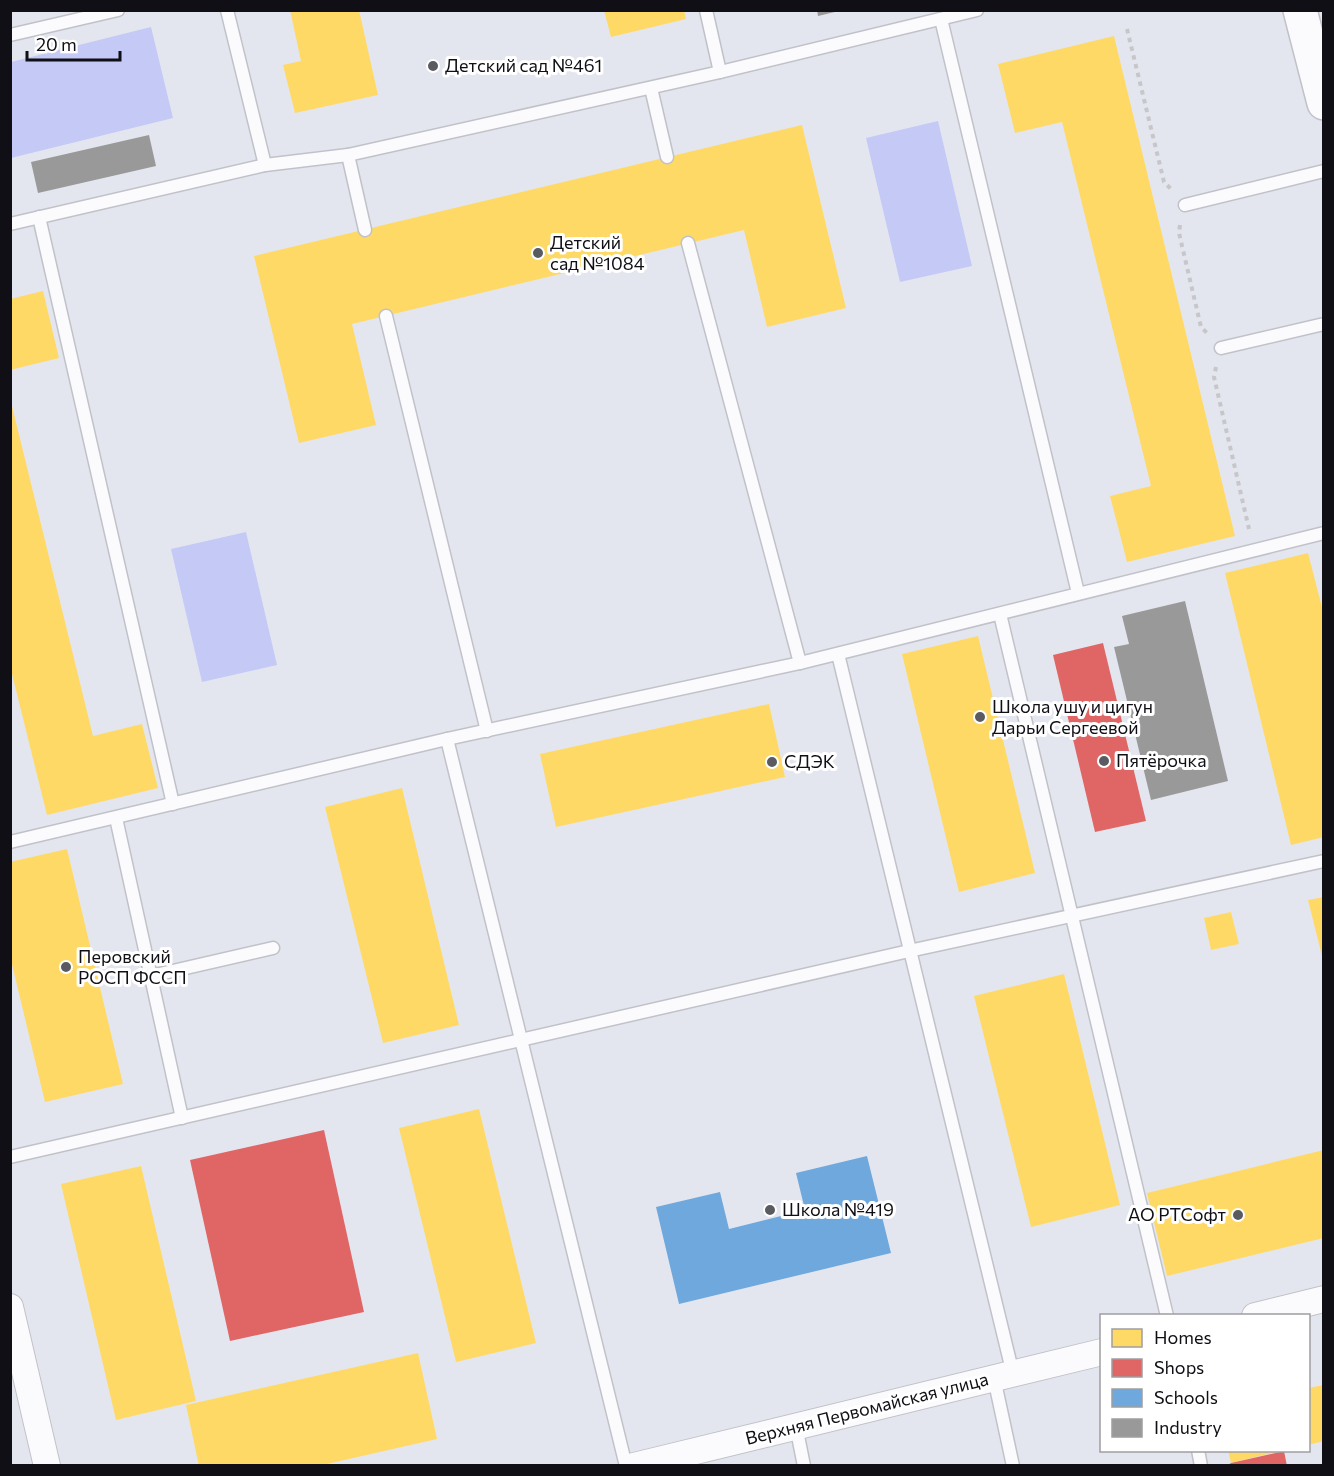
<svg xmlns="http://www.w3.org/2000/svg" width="1334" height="1476" font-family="Commissioner,sans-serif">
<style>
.green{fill:#c5c9f6}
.homes{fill:#ffd966}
.shops{fill:#e06666}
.schools{fill:#6fa8dc}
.industry{fill:#999}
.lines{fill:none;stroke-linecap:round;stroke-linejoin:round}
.lane-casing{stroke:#c1c2c9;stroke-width:15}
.street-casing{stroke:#c1c2c9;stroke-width:28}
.secondary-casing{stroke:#c1c2c9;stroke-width:36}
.path{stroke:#c7c7ca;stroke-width:4;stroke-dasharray:4.5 4.5;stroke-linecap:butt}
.lane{stroke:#fbfbfd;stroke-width:12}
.street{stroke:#fbfbfd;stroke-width:26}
.secondary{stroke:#fbfbfd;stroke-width:33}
.poi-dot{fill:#5a5a61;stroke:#fff;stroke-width:2}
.labels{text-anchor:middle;stroke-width:6;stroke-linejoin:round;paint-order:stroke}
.poi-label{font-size:18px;fill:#0f0f15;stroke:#fff;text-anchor:start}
.street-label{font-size:18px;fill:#0f0f15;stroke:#fff}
</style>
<rect width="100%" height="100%" fill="#e4e6ef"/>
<g class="green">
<polygon points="151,27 173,118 11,158 11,62"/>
<polygon points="938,121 972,266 900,282 866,138"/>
<polygon points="246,532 277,665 202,682 171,549"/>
</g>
<g class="homes">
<polygon points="290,10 359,10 378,95 295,113 283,65 301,61"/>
<polygon points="604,10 684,10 686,19 611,37"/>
<polygon points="1114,36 1235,536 1127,562 1110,496 1151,486 1062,122 1015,133 998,64"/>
<polygon points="802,125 846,308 767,327 744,230 352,324 376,425 299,443 254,256"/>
<polygon points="43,291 59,358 10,370 10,299"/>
<polygon points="10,398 93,736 142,724 158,788 47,815 10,666"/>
<polygon points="1308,553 1324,615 1324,837 1291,845 1225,573"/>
<polygon points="978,636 1035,873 959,892 902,654"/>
<polygon points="769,704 785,777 556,827 540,754"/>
<polygon points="402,788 459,1025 383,1043 325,807"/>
<polygon points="67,849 123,1084 45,1102 10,956 10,862"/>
<polygon points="1324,897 1324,960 1323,960 1308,900"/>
<polygon points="1231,912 1239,944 1211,950 1204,918"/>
<polygon points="1064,974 1120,1205 1031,1227 974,996"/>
<polygon points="479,1109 536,1343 456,1362 399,1128"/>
<polygon points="1324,1150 1324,1238 1167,1276 1147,1193"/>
<polygon points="141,1166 196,1401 116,1420 61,1184"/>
<polygon points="418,1353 437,1439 318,1466 199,1466 186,1405"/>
<polygon points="1324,1385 1324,1441 1308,1445 1308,1388"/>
<polygon points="1228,1450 1280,1450 1280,1451 1231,1463"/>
</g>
<g class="shops">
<polygon points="1103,643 1146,821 1095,832 1053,655"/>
<polygon points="324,1130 364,1312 230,1341 190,1160"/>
<polygon points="1284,1451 1287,1466 1226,1466 1231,1463"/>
</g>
<polygon class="schools" points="867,1156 891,1253 679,1304 656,1207 720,1192 729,1229 805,1210 796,1173"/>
<g class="industry">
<polygon points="817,10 839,10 839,11 818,16"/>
<polygon points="149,135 156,166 38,193 31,162"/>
<polygon points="1185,601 1228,781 1151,800 1114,647 1129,644 1122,616"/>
</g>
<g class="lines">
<g class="lane-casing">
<g id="lane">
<polyline points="227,10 265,165"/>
<polyline points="706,10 720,72"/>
<polyline points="941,19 1078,593"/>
<polyline points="10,35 118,10"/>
<polyline points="651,88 667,157"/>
<polyline points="348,155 365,230"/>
<polyline points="1185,205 1324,171"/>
<polyline points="39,217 173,804"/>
<polyline points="10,224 265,165 348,155 720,72 977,10"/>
<polyline points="688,243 800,663"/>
<polyline points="386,316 487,731"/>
<polyline points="1221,348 1324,324"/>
<polyline points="1000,614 1167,1316"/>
<polyline points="838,654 1013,1374"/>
<polyline points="447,739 626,1466"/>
<polyline points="116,818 182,1118"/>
<polyline points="10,842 447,739 800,663 1324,533"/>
<polyline points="151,976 273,948"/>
<polyline points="10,1157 909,951 1324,861"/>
<polyline points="994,1378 1013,1466"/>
<polyline points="796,1426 804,1466"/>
<polyline points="1198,1450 1201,1466"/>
</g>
</g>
<g class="street-casing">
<g id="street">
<polyline points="10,1307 47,1466"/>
<polyline points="1255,1316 1324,1299"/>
<polyline points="634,1466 1102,1352"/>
</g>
</g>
<g class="secondary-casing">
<polyline id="secondary" points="1300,10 1324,103"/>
</g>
<g class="path">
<polyline points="1127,29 1164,182 1172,190"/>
<polyline points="1180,225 1179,233 1201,327 1207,333"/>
<polyline points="1216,367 1214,377 1249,529"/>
</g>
<use href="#lane" class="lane"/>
<use href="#street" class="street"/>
<use href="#secondary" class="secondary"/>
</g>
<g class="poi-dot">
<circle cx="433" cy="66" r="6"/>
<circle cx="538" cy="253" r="6"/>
<circle cx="980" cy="717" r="6"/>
<circle cx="1104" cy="761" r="6"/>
<circle cx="772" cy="762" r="6"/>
<circle cx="66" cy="967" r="6"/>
<circle cx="770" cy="1210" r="6"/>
<circle cx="1238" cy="1215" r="6"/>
</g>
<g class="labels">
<g class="poi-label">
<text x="445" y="72">Детский сад №461</text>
<text x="550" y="249">Детский<tspan x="550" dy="21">сад №1084</tspan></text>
<text x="992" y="713">Школа ушу и цигун<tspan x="992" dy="21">Дарьи Сергеевой</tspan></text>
<text x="1116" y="767">Пятёрочка</text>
<text x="784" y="768">СДЭК</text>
<text x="78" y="963">Перовский<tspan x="78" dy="21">РОСП ФССП</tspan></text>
<text x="782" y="1216">Школа №419</text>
<text x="1226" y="1221" text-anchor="end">АО РТСофт</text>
</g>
<g class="street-label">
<text transform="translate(867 1409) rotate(-14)" y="6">Верхняя Первомайская улица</text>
</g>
</g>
<rect width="1334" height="1476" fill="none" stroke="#0f0f15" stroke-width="24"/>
<rect x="1100" y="1314" width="210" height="138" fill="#ffffff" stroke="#9f9fa1" stroke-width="1.5"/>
<rect x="1112" y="1329" width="30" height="18" fill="#ffd966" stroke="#9f9fa1" stroke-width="1.5"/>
<text x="1154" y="1344" font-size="18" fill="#0f0f15">Homes</text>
<rect x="1112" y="1359" width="30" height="18" fill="#e06666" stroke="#9f9fa1" stroke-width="1.5"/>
<text x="1154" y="1374" font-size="18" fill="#0f0f15">Shops</text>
<rect x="1112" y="1389" width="30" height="18" fill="#6fa8dc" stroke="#9f9fa1" stroke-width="1.5"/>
<text x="1154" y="1404" font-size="18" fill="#0f0f15">Schools</text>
<rect x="1112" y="1419" width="30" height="18" fill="#999999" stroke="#9f9fa1" stroke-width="1.5"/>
<text x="1154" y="1434" font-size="18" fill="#0f0f15">Industry</text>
<path d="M27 51v9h93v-9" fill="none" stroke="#0f0f15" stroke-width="3"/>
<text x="36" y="51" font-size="18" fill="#0f0f15" stroke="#ffffff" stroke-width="4.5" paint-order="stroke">20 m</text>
</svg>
